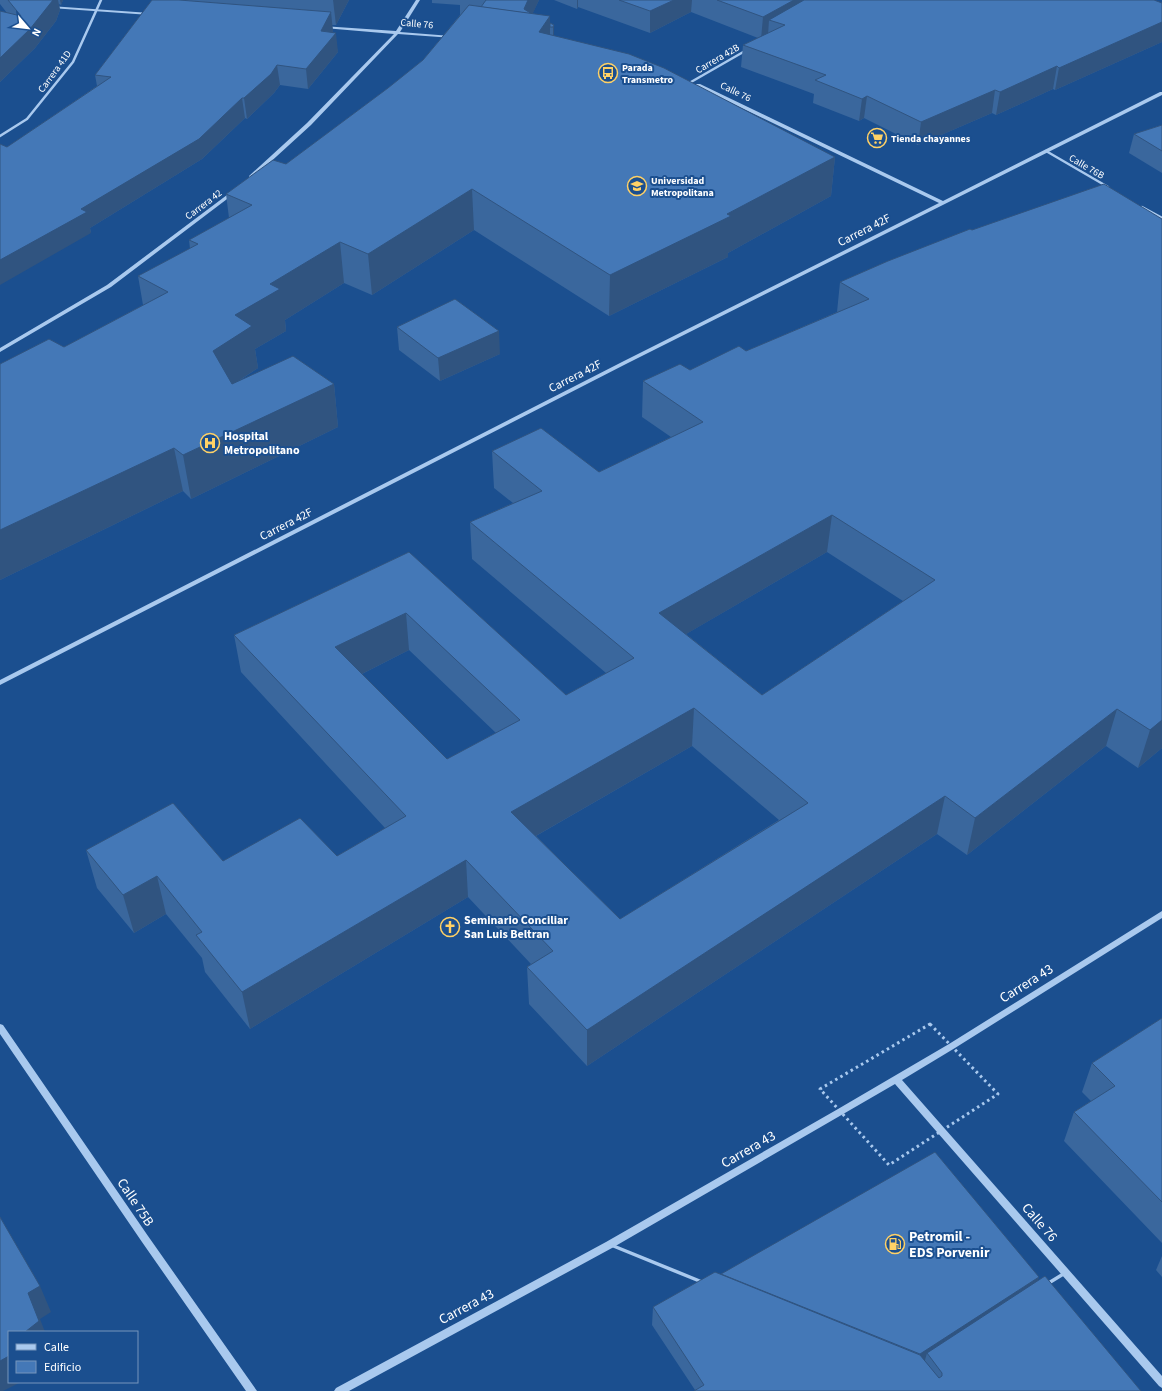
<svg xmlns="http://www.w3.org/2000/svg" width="1162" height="1391" font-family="'Source Sans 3',sans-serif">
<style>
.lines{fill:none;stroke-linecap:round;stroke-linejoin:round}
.path{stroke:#a9c9ee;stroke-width:3;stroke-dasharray:2.5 3.5;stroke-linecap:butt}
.service{stroke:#a9c9ee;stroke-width:3.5}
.minor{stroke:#a9c9ee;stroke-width:2.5}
.tertiary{fill:#a9c9ee;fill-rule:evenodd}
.wall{fill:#3a679d;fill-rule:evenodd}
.shaded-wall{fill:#305480}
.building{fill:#4478b7;stroke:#305480;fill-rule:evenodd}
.labels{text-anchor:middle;stroke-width:4;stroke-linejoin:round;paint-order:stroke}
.far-street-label{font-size:10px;fill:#fff;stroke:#1b4f8f}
.far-poi-label{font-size:10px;font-weight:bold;fill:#fff;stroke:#1b4f8f;text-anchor:start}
.street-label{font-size:12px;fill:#fff;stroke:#1b4f8f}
.poi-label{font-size:12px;font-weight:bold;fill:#fff;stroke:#1b4f8f;text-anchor:start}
.near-street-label{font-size:14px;fill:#fff;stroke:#1b4f8f}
.near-poi-label{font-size:14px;font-weight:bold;fill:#fff;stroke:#1b4f8f;text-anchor:start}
</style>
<rect width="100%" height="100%" fill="#1b4f8f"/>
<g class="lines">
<polygon class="path" points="930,1024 998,1094 889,1165 820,1089"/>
<g class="service">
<polyline points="611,1245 702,1282"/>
<polyline points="1047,1284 1065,1273"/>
</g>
<g class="minor">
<polyline points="691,82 745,51"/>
<polyline points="0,136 27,119 73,62 101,0"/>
<polyline points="1046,151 1108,187"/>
<polyline points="1142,207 1162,218"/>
</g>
<g class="tertiary">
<polygon points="416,0 420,0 400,32 451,36 453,36 453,38 398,34 311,125 253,178 249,178 249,176 307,123 394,34 324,28 322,28 322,26 396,31"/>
<polygon points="50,6 150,13 152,14 150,15 51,8 50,8"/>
<polygon points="696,84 700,84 943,201 1160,92 1162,92 1162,95 626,364 0,685 0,680 622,362 939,203 696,86"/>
<polygon points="231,192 235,193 111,287 0,352 0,348 107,285"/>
<polygon points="1162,911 1162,918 955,1048 902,1080 1162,1376 1162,1388 1159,1386 895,1084 612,1248 349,1391 334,1391 336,1388 606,1242 838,1109 949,1044"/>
<polygon points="0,1024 3,1025 148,1236 257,1391 246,1391 142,1242 0,1034"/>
</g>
</g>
<g class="wall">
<polygon points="0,0 63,0 61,5 59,4 60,10 56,21 35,48 0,82 0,11 7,13 0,4"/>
<polygon points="152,0 349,0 336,25 332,25 333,31 332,32 338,52 308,89 280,85 274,93 247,119 245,118 202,159 90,228 91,233 7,147 97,86 95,75"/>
<polygon points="432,0 539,0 532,14 554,25 554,36 835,157 831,196 728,253 728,257 609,316 474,230 372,295 344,283 285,320 286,331 255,349 258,368 236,383 334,384 338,427 191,499 183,491 0,580 0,364 64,347 143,305 138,276 190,249 189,240 229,218 226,194 286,164 388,88 423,60 460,15 460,5 432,3"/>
<polygon points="554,0 1154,0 1162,3 1162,42 1055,90 1053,89 996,115 992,113 918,145 864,118 859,121 813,103 814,94 741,67 743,45 758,38 691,12 650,33 578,7 577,9"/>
<polygon points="1162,125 1162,173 1129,153 1134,134"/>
<path d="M888,261L1162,748L1138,768L1106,746L967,855L937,834L587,1066L529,1004L527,967L531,964L468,897L250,1029L205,972L202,958L166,914L134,933L97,888L86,850L223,861L337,856L385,828L241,672L234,635L409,552L566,695L606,673L472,559L470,522L513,503L494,488L492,451L599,472L671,437L642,417L643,381L690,370L746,351L837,312L840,282ZM827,552L903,601L762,695L686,634ZM409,650L496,733L447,759L362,674ZM692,746L779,820L620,919L536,836Z"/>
<polygon points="397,327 500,354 440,381 399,350"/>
<polygon points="1162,1018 1162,1243 1064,1141 1074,1112 1091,1101 1082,1092 1092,1063"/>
<polygon points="1162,1256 1162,1277 1156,1270"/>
<polygon points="721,1274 1039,1277 1037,1281 1141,1391 695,1390 652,1325 653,1307 721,1275"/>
</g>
<g class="shaded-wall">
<polygon points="53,0 58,0 60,10 56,21 35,48 0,82 0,58"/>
<polygon points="60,0 63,0 61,5"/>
<polygon points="333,0 349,0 336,25"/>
<polygon points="528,0 539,0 528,24 524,9"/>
<polygon points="577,0 578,0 578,7 577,9"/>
<polygon points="674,0 692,0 691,12 650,33 650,11"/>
<polygon points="794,0 830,0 769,20 768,35 761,39 763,17"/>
<polygon points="331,12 333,31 325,46 336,33 338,52 308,89 306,69 321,31"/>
<polygon points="550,16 550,53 539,32"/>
<polygon points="1162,22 1162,42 1055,90 1059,68"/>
<polygon points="554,25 554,47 553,49 553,27"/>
<polygon points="277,65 280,85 274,93 247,119 244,98"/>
<polygon points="1057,66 1053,89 996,115 1000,92"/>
<polygon points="995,90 992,113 918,145 921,122"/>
<polygon points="867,96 864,118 859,121 862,99"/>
<polygon points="242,98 245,118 202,159 90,228 91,233 0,285 0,260 81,209"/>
<polygon points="835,157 831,196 728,253 728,257 609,316 610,275 727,214"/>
<polygon points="472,189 474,230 372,295 368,254"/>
<polygon points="340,242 344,283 285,320 286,331 255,349 258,368 220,393 213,351 235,315 270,284"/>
<polygon points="499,331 500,354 440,381 438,358"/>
<polygon points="334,384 338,427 191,499 183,455"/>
<polygon points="174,448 183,491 0,580 0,530"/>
<polygon points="832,515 827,552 657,651 659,613"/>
<polygon points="406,613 409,650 340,685 335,647"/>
<polygon points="694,708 692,746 513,849 511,812"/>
<polygon points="1117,709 1106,746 967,855 975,818"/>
<polygon points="1162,720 1162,748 1138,768 1150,730"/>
<polygon points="945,796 937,834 587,1066 587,1030"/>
<polygon points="466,860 468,897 250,1029 242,992"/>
<polygon points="157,876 166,914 134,933 123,895"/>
<polygon points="1039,1277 1035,1289 927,1353 925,1360 917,1365 920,1354"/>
<polygon points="40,1286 51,1312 40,1319 45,1332 25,1332 28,1293"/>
<polygon points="9,1356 9,1382 21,1382 3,1391 0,1391 0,1361"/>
</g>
<g class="building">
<polygon points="8,0 53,0 30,29 0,58 0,11 21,16"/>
<polygon points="152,0 179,0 331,12 321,31 336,33 306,69 277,65 271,74 244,98 242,98 199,139 81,209 87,212 0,260 0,144 7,147 111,77 95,75"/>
<polygon points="486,0 528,0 524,9 532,14 481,7"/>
<polygon points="619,0 674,0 650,11"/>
<polygon points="717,0 794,0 763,17"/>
<polygon points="804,0 1154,0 1162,3 1162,22 1059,68 1057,66 1000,92 995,90 921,122 867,96 862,99 815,80 826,75 743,45 785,25 769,20"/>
<polygon points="469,5 550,16 539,32 629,54 664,68 835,157 727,214 731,216 610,275 472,189 368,254 340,242 270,284 280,289 235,315 252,326 213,351 232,384 293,356 334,384 183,455 174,448 0,530 0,364 49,339 64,347 168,292 138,276 198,244 189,240 252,205 226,194 273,160 286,164 388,88 423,60"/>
<polygon points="550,23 554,25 553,27 550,27"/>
<polygon points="1162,125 1162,151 1134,134"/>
<path d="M1104,184L1162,219V720L1150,730L1117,709L975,818L945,796L587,1030L527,967L553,951L466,860L242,992L196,935L202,932L157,876L123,895L86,850L173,803L223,861L300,818L337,856L406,816L234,635L409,552L566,695L634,658L470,522L542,491L492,451L541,428L599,472L703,422L643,381L680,364L690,370L739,346L746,351L869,299L840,282L888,261L970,229L972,230ZM832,515L935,580L762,695L659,613ZM406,613L520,720L447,759L335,647ZM694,708L808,803L620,919L511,812Z"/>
<polygon points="455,299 499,331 438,358 397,327"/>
<polygon points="1162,1018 1162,1202 1074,1112 1115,1086 1092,1063"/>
<polygon points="935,1152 1039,1277 920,1354 721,1274"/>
<polygon points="0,1217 40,1286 28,1293 39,1321 25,1332 9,1332 9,1356 0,1361"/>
<polygon points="715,1272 920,1355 939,1378 942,1376 942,1373 927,1353 1045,1276 1141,1391 694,1391 704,1385 653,1307"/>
</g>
<defs>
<g id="bus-ring" transform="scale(1)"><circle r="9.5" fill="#1b4f8f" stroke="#ffd166" stroke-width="1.5"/><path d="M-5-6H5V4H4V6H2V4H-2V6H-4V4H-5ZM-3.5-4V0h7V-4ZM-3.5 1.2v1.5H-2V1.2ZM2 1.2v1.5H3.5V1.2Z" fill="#ffd166"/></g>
<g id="supermarket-ring" transform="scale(1)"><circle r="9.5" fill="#1b4f8f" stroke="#ffd166" stroke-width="1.5"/><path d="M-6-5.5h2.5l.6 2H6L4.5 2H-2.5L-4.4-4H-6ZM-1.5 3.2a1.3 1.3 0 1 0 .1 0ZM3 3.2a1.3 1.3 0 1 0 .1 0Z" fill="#ffd166"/></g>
<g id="university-ring" transform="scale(1)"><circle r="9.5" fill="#1b4f8f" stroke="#ffd166" stroke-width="1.5"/><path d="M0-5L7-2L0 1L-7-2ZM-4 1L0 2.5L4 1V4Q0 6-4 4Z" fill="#ffd166"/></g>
<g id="hospital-ring" transform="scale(1)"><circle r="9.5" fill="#1b4f8f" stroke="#ffd166" stroke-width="1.5"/><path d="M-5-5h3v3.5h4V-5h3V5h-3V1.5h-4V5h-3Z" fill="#ffd166"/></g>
<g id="church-ring" transform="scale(1)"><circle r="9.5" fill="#1b4f8f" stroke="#ffd166" stroke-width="1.5"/><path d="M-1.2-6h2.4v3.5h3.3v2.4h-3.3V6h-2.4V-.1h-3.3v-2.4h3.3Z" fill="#ffd166"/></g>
<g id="fuel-ring" transform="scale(1)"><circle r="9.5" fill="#1b4f8f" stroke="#ffd166" stroke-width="1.5"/><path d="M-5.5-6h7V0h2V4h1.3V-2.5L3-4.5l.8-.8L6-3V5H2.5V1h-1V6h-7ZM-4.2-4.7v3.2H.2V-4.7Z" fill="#ffd166"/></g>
</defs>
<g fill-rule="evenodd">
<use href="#bus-ring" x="608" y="73"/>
<use href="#supermarket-ring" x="877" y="138"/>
<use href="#university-ring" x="637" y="186"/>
<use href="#hospital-ring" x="210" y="443"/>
<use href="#church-ring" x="450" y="927"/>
<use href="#fuel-ring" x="895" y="1244"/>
</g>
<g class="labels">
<g class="far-street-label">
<text transform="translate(417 23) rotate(5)" y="4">Calle 76</text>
<text transform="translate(717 58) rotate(-30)" y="4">Carrera 42B</text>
<text transform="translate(54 71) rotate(-54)" y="4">Carrera 41D</text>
<text transform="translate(736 91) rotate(26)" y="4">Calle 76</text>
<text transform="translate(1087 166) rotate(30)" y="4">Calle 76B</text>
<text transform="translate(203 204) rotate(-37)" y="4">Carrera 42</text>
</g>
<g class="far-poi-label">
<text x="622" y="71">Parada<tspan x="622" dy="12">Transmetro</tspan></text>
<text x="891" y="142">Tienda chayannes</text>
<text x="651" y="184">Universidad<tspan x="651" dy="12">Metropolitana</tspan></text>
</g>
<g class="street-label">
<text transform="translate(864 230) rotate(-27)" y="4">Carrera 42F</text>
<text transform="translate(575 376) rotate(-27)" y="4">Carrera 42F</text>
<text transform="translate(286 524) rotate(-27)" y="4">Carrera 42F</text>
</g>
<g class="poi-label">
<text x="224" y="440">Hospital<tspan x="224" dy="14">Metropolitano</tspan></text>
<text x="464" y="924">Seminario Conciliar<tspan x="464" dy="14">San Luis Beltran</tspan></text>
</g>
<g class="near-street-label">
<text transform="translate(1026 983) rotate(-32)" y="5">Carrera 43</text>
<text transform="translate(748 1149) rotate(-30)" y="5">Carrera 43</text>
<text transform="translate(136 1202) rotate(56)" y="5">Calle 75B</text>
<text transform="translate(1040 1222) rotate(49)" y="5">Calle 76</text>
<text transform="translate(466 1306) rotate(-28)" y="5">Carrera 43</text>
</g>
<g class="near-poi-label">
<text x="909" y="1241">Petromil -<tspan x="909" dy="16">EDS Porvenir</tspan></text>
</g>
</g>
<rect x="8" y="1331" width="130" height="52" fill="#1b4f8f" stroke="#7695bc"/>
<rect x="16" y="1344" width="20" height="6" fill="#a9c9ee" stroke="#7695bc"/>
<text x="44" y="1351" font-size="12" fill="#ffffff">Calle</text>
<rect x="16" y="1361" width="20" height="12" fill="#4478b7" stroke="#7695bc"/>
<text x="44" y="1371" font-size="12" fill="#ffffff">Edificio</text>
<g transform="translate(28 28) rotate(118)" stroke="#1b4f8f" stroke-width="3" paint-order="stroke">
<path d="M0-3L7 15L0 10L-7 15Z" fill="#ffffff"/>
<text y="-6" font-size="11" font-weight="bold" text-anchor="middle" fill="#ffffff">N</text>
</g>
</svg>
